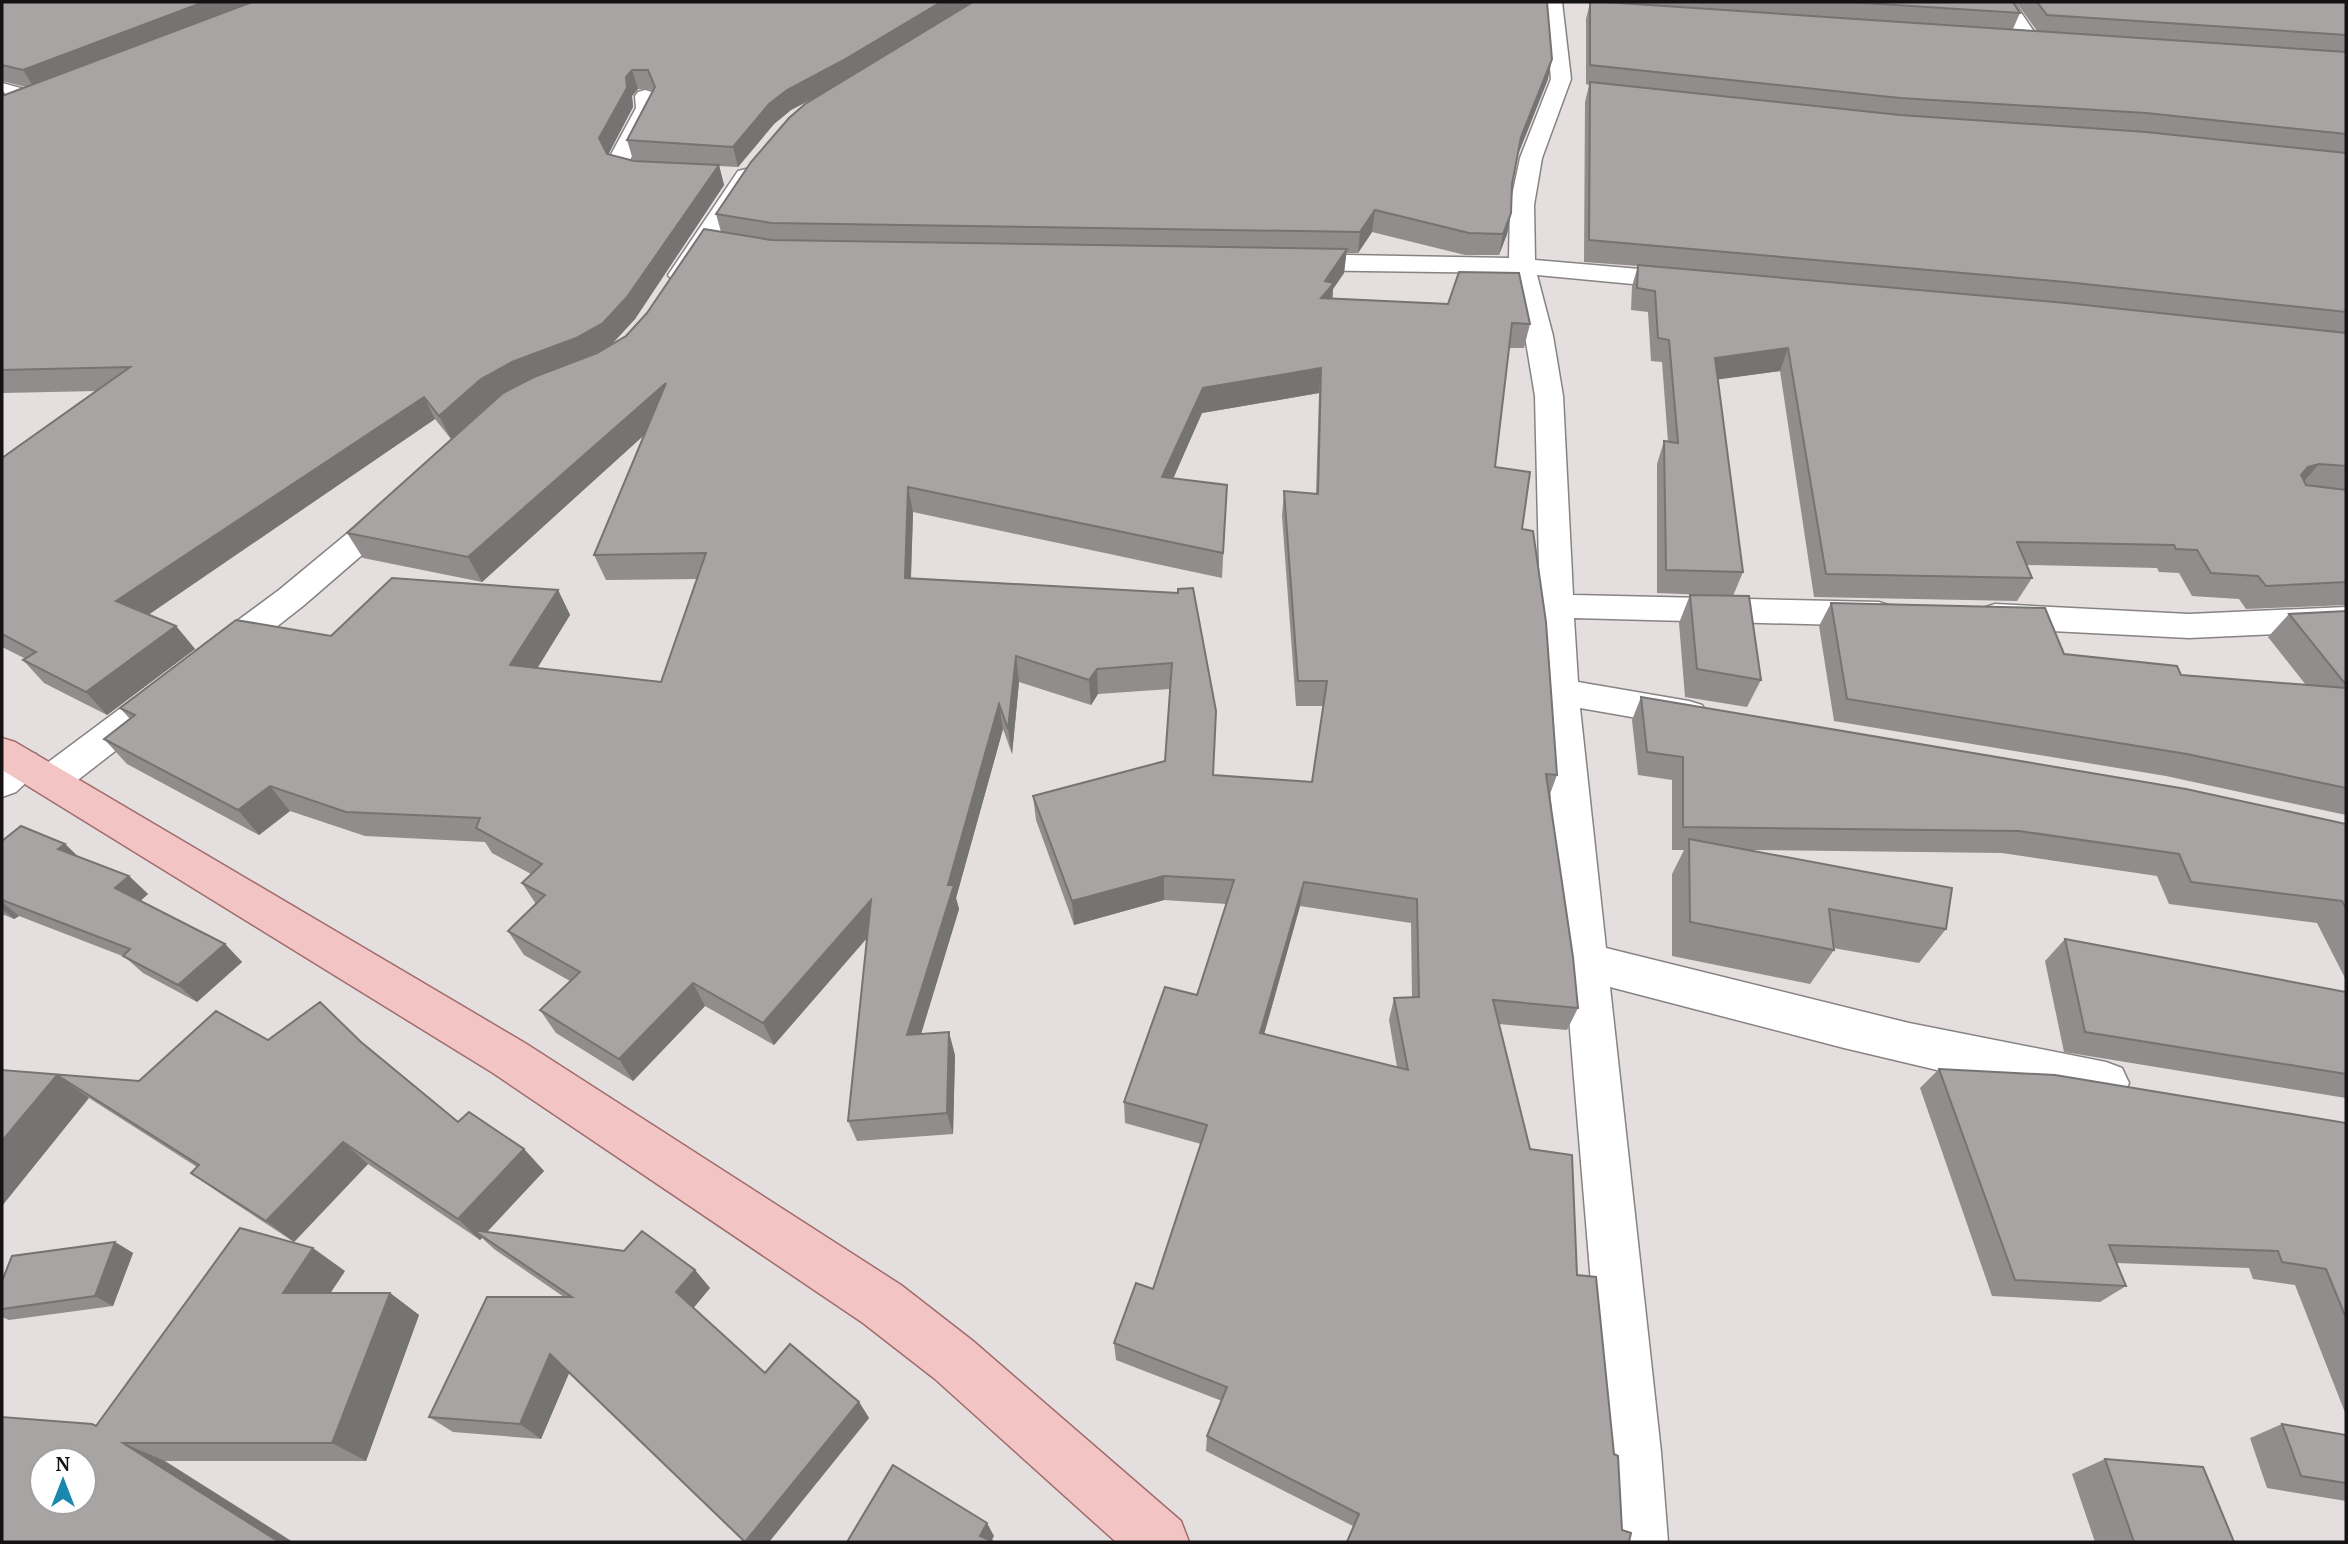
<svg xmlns="http://www.w3.org/2000/svg" width="2348" height="1544" font-family="'PT Serif',serif">
<style>
.lines{fill:none;stroke-linecap:round;stroke-linejoin:round}
.minor-casing{stroke:#888383;stroke-width:3}
.major-casing{stroke:#a06c6c;stroke-width:3}
.minor{fill:#fff;fill-rule:evenodd}
.major{fill:#f3c4c4;fill-rule:evenodd}
.wall{fill:#918d8d;fill-rule:evenodd}
.shaded-wall{fill:#767373}
.building{fill:#a9a4a4;stroke:#767373;stroke-width:2;fill-rule:evenodd}
</style>
<rect width="100%" height="100%" fill="#e4dede"/>
<g class="lines">
<g class="minor-casing">
<g id="minor">
<polygon points="1544,2 1562,2 1571,79 1542,158 1534,205 1535,260 1686,273 1695,276 1699,281 1695,286 1686,289 1537,275 1553,336 1563,396 1573,595 1879,602 1891,606 1896,614 1891,622 1879,626 1574,618 1578,682 1689,701 1702,705 1707,714 1702,723 1689,727 1580,708 1606,948 1909,1023 2106,1062 2122,1068 2129,1083 2122,1098 2106,1104 1975,1079 1844,1048 1610,987 1661,1452 1668,1542 1610,1542 1605,1452 1542,692 1535,396 1525,336 1511,273 1292,270 1283,267 1279,262 1283,257 1292,254 1509,258 1510,205 1520,158 1551,79"/>
<polygon points="1996,2 2014,2 2041,42 2038,46 2024,46"/>
<polygon points="2,83 43,94 46,98 43,102 36,104 2,95"/>
<polygon points="645,90 652,92 658,108 630,160 670,168 673,173 670,178 662,180 616,173 608,160 636,108 635,96 638,92"/>
<polygon points="746,169 754,171 757,176 694,275 690,280 681,283 672,280 668,275 738,171"/>
<polygon points="395,500 406,503 411,510 406,517 303,606 229,664 216,667 203,664 198,655 203,646 279,590 384,503"/>
<polygon points="1995,604 2189,614 2346,607 2346,631 2189,638 1995,628 1983,624 1978,616 1983,608"/>
<path d="M146,695L159,699L164,708L159,717L65,790L51,795L37,790L32,780L34,775L16,792L2,797V760C13,750 22,750 36,754L41,764L39,769L133,699Z"/>
</g>
</g>
<g class="major-casing">
<polygon id="major" points="2,738 15,742 525,1043 901,1285 973,1341 1181,1521 1189,1542 1116,1542 935,1379 863,1323 493,1073 2,770"/>
</g>
<use href="#minor" class="minor"/>
<use href="#major" class="major"/>
</g>
<g class="wall">
<path d="M2,2L1548,79L1517,157L1512,185L1511,213L1507,234L1499,255H1465L1372,232L1358,253H1346L1344,273L1333,289L1332,298L1530,324L1524,348H1509L1495,467L1522,529L1557,775L1549,797L1578,1008L1567,1030L1499,1024L1530,1149L1577,1275L1622,1530L1629,1542H1346L1353,1526L1206,1451L1207,1436L1222,1401L1116,1360L1114,1343L1153,1289L1201,1144L1125,1123L1124,1102L1197,995L1227,904L1164,900L1074,925L1036,820L1033,796L1165,761L1170,689L1098,694L1091,705L1019,682L1012,754L1003,729L956,898L959,909L921,1034L955,1055L953,1134L857,1141L848,1121L868,937L774,1045L705,1006L633,1081L556,1033L540,1010L570,981L524,955L508,931L536,904L522,883L531,874L492,853L485,842L365,836L290,811L259,835L127,764L104,739L130,719L120,708L331,636L558,590L570,615L537,668L661,682L697,579L606,580L594,555L644,435L482,582L363,558L347,533L498,398L492,402L451,439L435,419L149,614L176,626L195,649L107,715L44,683L23,660L26,659L2,647V458L97,391L2,393V89L6,95L26,87L2,81ZM832,88L716,214L721,232L626,336L612,344L635,319L724,185L719,166L738,167L774,124L791,110ZM638,89L653,90L627,140L633,160L608,154L633,107L632,96ZM1319,393L1316,494L1284,491L1282,516L1296,706H1323L1312,782L1213,775L1178,593L911,578L913,512L1222,578L1227,485L1173,478L1202,413ZM1300,906L1411,923L1412,997L1394,998L1389,1020L1397,1067L1264,1034Z"/>
<polygon points="1578,2 2013,2 2020,13 2013,29 2037,31 2016,2 2346,2 2346,605 2246,609 2239,599 2192,596 2179,573 2159,572 2157,568 2027,565 2032,578 2017,601 1814,597 1780,371 1718,379 1743,572 1733,596 1657,593 1657,464 1664,441 1668,442 1662,362 1651,361 1648,312 1631,310 1632,286 1638,266 1584,262 1585,102 1589,85 1586,84 1586,19 1590,3"/>
<polygon points="1690,595 1761,680 1747,707 1685,697 1679,623"/>
<polygon points="1831,603 2064,654 2181,675 2306,685 2268,637 2289,614 2346,611 2346,815 2166,776 1834,721 1819,626"/>
<polygon points="1641,697 2346,824 2346,980 2317,923 2169,904 2157,876 2002,853 1751,850 1946,929 1919,963 1833,948 1834,950 1810,984 1672,956 1672,874 1684,850 1672,850 1672,780 1638,775 1632,720"/>
<polygon points="2,841 65,844 78,857 129,876 148,894 140,901 225,944 242,962 197,1002 143,973 125,957 19,916 14,919 2,914"/>
<polygon points="2065,939 2346,992 2346,1098 2064,1052 2045,961"/>
<polygon points="268,1040 361,1042 458,1122 524,1149 544,1171 487,1232 695,1270 710,1288 693,1308 765,1373 859,1402 869,1418 769,1542 745,1542 569,1373 541,1439 453,1432 429,1417 564,1297 494,1249 482,1238 480,1240 368,1164 294,1242 221,1194 191,1173 197,1167 89,1098 2,1070 139,1081"/>
<polygon points="1939,1069 2346,1123 2346,1415 2295,1285 2253,1279 2249,1268 2117,1263 2126,1286 2100,1302 1992,1296 1920,1088"/>
<polygon points="115,1242 133,1253 113,1306 9,1320 2,1317 2,1281"/>
<polygon points="345,1271 330,1293 390,1293 419,1315 366,1461 165,1461 2,1542 92,1424 97,1426"/>
<polygon points="2282,1424 2346,1435 2346,1501 2267,1488 2250,1438"/>
<polygon points="2105,1459 2234,1542 2095,1542 2072,1474"/>
</g>
<g class="shaded-wall">
<polygon points="204,2 261,2 35,89 23,70"/>
<polygon points="941,2 973,2 846,81 791,110 774,124 738,167 733,147 769,104 787,90"/>
<polygon points="1552,59 1548,79 1517,157 1521,137"/>
<polygon points="632,70 638,89 632,96 633,107 606,159 599,138 626,77"/>
<polygon points="719,165 724,185 635,319 611,345 585,361 522,385 492,402 451,439 439,416 481,379 512,362"/>
<polygon points="1375,210 1372,232 1358,253 1360,232"/>
<polygon points="1511,213 1507,234 1499,255 1503,234"/>
<polygon points="1347,249 1344,273 1333,289 1332,307 1321,298 1325,281"/>
<polygon points="1788,348 1780,371 1707,381 1715,358"/>
<polygon points="1321,368 1319,393 1202,413 1163,502 1162,477 1203,388"/>
<polygon points="666,383 674,408 482,582 468,557"/>
<polygon points="424,397 435,419 135,624 116,601"/>
<polygon points="2319,464 2300,486 2289,489 2308,467"/>
<polygon points="908,487 913,512 910,603 905,578"/>
<polygon points="558,590 570,615 524,690 510,665"/>
<polygon points="176,626 195,649 107,715 86,692"/>
<polygon points="1016,656 1019,682 1012,754 1008,729"/>
<polygon points="1097,669 1098,694 1091,705 1089,680"/>
<polygon points="999,704 1003,729 956,898 959,909 914,1057 907,1035"/>
<polygon points="270,786 290,811 259,835 238,810"/>
<polygon points="65,844 84,862 58,849"/>
<polygon points="129,876 148,894 135,906 115,888"/>
<polygon points="1164,876 1164,900 1074,925 1072,901"/>
<polygon points="1304,882 1300,906 1258,1056 1260,1033"/>
<polygon points="871,900 879,924 774,1045 763,1023"/>
<polygon points="2,902 19,916 14,919 2,909"/>
<polygon points="225,944 242,962 197,1002 178,985"/>
<polygon points="693,983 705,1006 633,1081 619,1059"/>
<polygon points="949,1032 955,1055 953,1134 947,1113"/>
<polygon points="57,1075 89,1098 2,1206 2,1141"/>
<polygon points="343,1142 368,1164 294,1242 266,1221"/>
<polygon points="524,1149 544,1171 483,1236 473,1230 482,1238 480,1240 458,1219"/>
<polygon points="115,1242 133,1253 113,1306 95,1296"/>
<polygon points="313,1248 345,1271 316,1315 283,1293"/>
<polygon points="695,1270 710,1288 691,1311 676,1292"/>
<polygon points="390,1293 419,1315 366,1461 332,1443"/>
<polygon points="550,1354 570,1371 541,1439 520,1424"/>
<polygon points="859,1402 869,1418 769,1542 746,1542"/>
<polygon points="123,1443 165,1461 293,1542 279,1542"/>
<polygon points="987,1523 994,1536 991,1542 980,1536"/>
</g>
<g class="building">
<polygon points="2,2 204,2 23,70 2,65"/>
<polygon points="252,2 941,2 842,61 787,90 769,104 733,147 627,140 655,87 648,70 632,70 626,77 627,88 599,138 607,154 634,161 719,165 627,297 603,323 576,338 512,362 481,379 439,416 424,397 116,601 176,626 86,692 23,660 36,652 2,634 2,458 130,367 2,370 2,96"/>
<polygon points="973,2 1547,2 1552,59 1521,137 1512,184 1511,213 1503,234 1469,233 1375,210 1360,232 772,223 716,214 751,162 789,118 805,104"/>
<polygon points="1590,2 1605,2 2346,52 2346,134 2146,113 1900,98 1590,65"/>
<polygon points="1849,2 2013,2 2020,13"/>
<polygon points="2037,2 2346,2 2346,35 2047,15"/>
<polygon points="1590,82 1900,115 2146,132 2346,153 2346,312 2066,282 1589,240"/>
<path d="M704,229L771,240L1347,249L1325,281L1334,283L1321,298L1448,304L1459,272L1519,273L1530,324L1512,323L1495,467L1530,472L1522,529L1533,531L1546,622L1557,775L1546,774L1573,957L1578,1008L1493,1000L1530,1149L1572,1155L1577,1275L1596,1277L1614,1454L1618,1456L1622,1530L1631,1533L1629,1542H1347L1359,1514L1207,1436L1227,1387L1114,1343L1136,1283L1153,1289L1207,1125L1124,1102L1165,987L1197,995L1234,880L1164,876L1072,901L1033,796L1165,761L1172,663L1097,669L1089,680L1016,656L1008,729L999,704L948,885H954L907,1035L949,1032L947,1113L848,1121L871,900L763,1023L693,983L619,1059L540,1010L580,972L508,931L545,895L522,883L542,864L476,828L480,818L346,812L270,786L238,810L104,739L135,715L120,708L236,620L331,636L392,578L558,590L510,665L661,682L706,553L594,555L666,383L468,557L347,533L503,393L534,377L597,353L626,336L647,313ZM1321,368L1318,494L1284,491L1298,681H1327L1312,782L1213,775L1216,711L1193,588L1178,589V593L905,578L908,487L1223,553L1227,485L1162,477L1203,388ZM1304,882L1417,899L1419,997L1394,998L1408,1070L1260,1033Z"/>
<polygon points="1638,265 2066,303 2346,333 2346,466 2319,464 2308,467 2301,475 2306,485 2346,490 2346,582 2266,586 2258,576 2211,573 2197,550 2176,549 2174,545 2017,542 2032,578 1826,574 1788,348 1715,358 1743,572 1666,570 1664,441 1678,443 1669,340 1658,338 1655,291 1637,288"/>
<polygon points="1690,595 1749,596 1761,680 1697,669"/>
<polygon points="1831,603 2045,608 2064,654 2177,666 2181,675 2346,688 2346,788 2187,754 1847,699"/>
<polygon points="2346,611 2346,685 2289,614"/>
<polygon points="1641,697 2186,789 2346,824 2346,908 2342,901 2191,882 2179,854 2019,831 1683,827 1683,757 1647,752"/>
<polygon points="21,826 65,844 58,849 129,876 115,888 225,944 178,985 123,956 130,949 2,900 2,841"/>
<polygon points="1689,839 1952,888 1946,929 1829,909 1834,950 1690,922"/>
<polygon points="2065,939 2346,992 2346,1074 2085,1032"/>
<polygon points="320,1002 361,1042 458,1122 469,1112 524,1149 458,1219 343,1142 266,1221 191,1173 199,1165 57,1075 2,1141 2,1070 139,1081 216,1011 268,1040"/>
<polygon points="1939,1069 2055,1075 2346,1123 2346,1318 2326,1269 2282,1262 2278,1251 2109,1245 2126,1286 2015,1280"/>
<path d="M240,1228L313,1248L283,1293H390L332,1443H123L279,1542H2V1417L92,1424L96,1426ZM42,1460H84V1502H42Z"/>
<polygon points="473,1230 624,1251 642,1231 695,1270 676,1292 765,1373 790,1344 859,1402 745,1542 550,1354 520,1424 429,1417 487,1297 572,1297"/>
<polygon points="115,1242 95,1296 2,1309 2,1281 12,1256"/>
<polygon points="2282,1424 2346,1435 2346,1483 2301,1476"/>
<polygon points="2105,1459 2203,1467 2234,1542 2134,1542"/>
<polygon points="893,1465 987,1523 980,1536 994,1542 847,1542"/>
</g>
<rect width="2348" height="1544" fill="none" stroke="#141212" stroke-width="7"/>
<g transform="translate(63 1481)"><circle r="33" fill="#ffffff" stroke="#a1a0a0" stroke-width="2"/>
<path d="M0-5L12 26L0 18L-12 26Z" fill="#1a87ae"/>
<text y="-10" font-size="19" font-weight="bold" text-anchor="middle" fill="#141212">N</text>
</g>
</svg>
